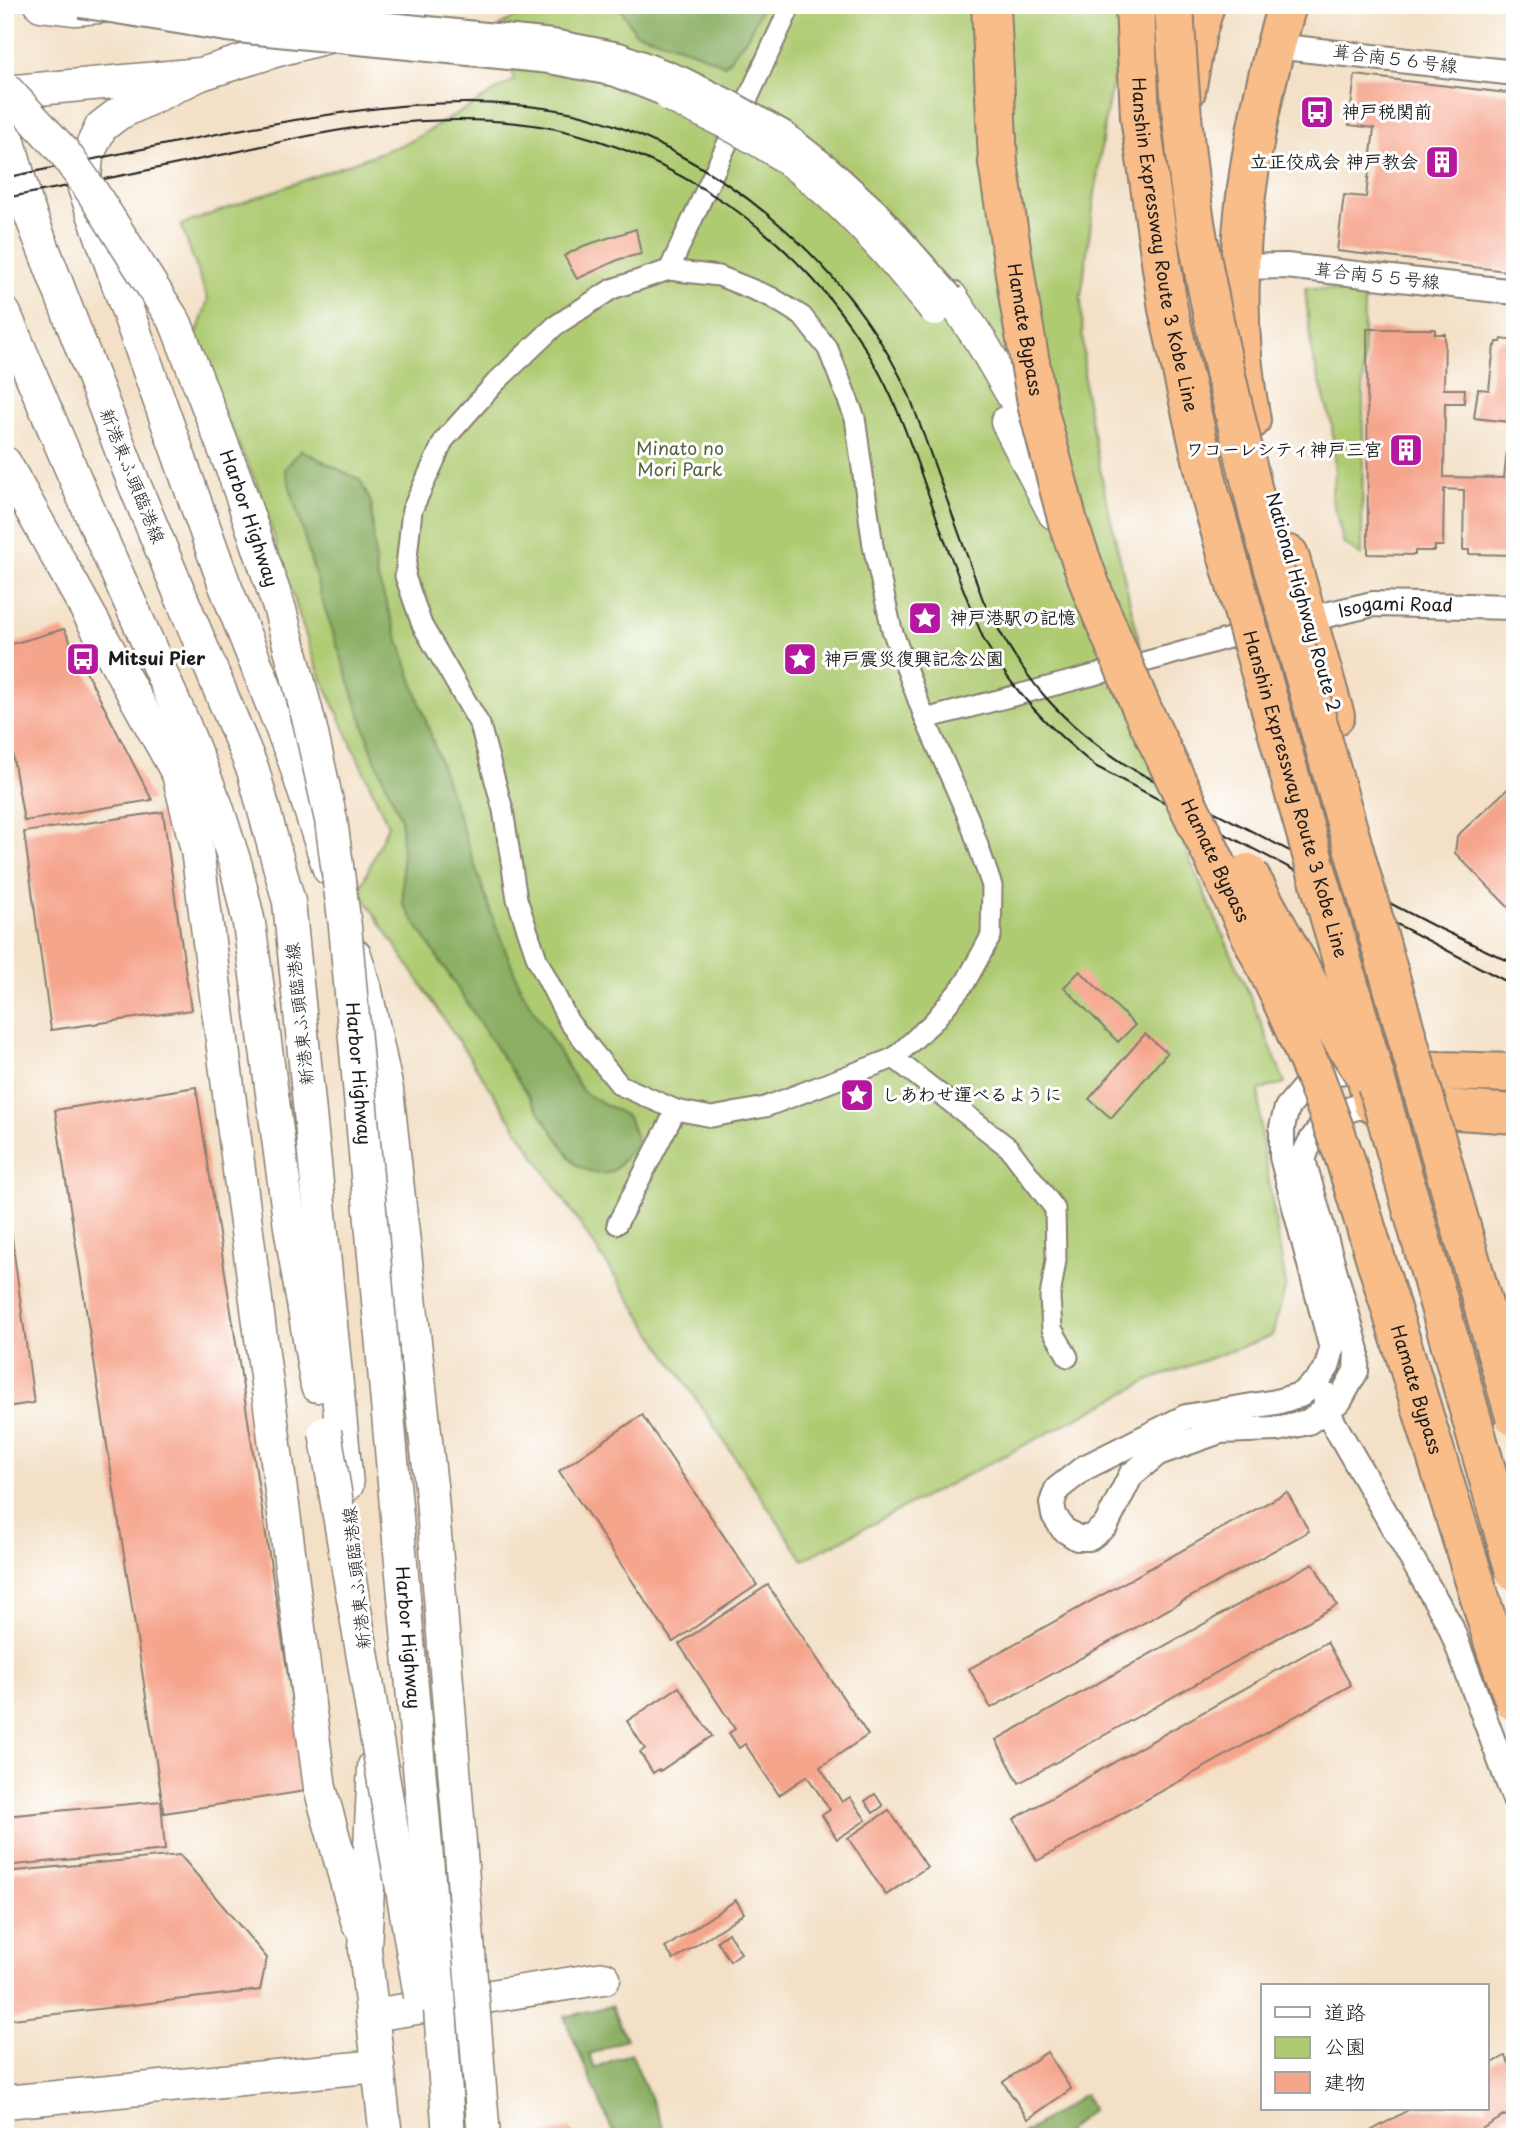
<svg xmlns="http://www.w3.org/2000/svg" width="1520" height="2142" font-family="'Playpen Sans','Klee One',sans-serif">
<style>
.green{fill:#afcb72;stroke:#667447;stroke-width:2}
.forest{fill:#8baf64;stroke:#546640;stroke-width:2}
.building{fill:#f6a58d}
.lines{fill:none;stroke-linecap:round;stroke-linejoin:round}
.pedestrian-casing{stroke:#887e71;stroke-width:23}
.minor-casing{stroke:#887e71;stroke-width:28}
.tertiary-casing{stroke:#887e71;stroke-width:35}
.trunk-casing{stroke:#887e71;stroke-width:42}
.pedestrian{stroke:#fff;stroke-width:19}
.minor{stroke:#fff;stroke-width:24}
.tertiary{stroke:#fff;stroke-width:32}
.trunk{stroke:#f9bd89;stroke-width:38}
.tram{stroke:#1c1c1c;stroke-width:2}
.minor-bridge-casing{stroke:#887e71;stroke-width:28;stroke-linecap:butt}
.tertiary-bridge-casing{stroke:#887e71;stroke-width:35;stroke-linecap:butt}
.motorway-bridge-casing{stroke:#887e71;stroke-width:42;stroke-linecap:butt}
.minor-bridge{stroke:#fff;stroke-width:24}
.tertiary-bridge{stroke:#fff;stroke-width:32}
.motorway-bridge{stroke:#f9bd89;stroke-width:38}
.labels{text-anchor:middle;stroke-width:6;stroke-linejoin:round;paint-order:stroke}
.street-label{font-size:18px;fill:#1c1c1c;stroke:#fff}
.poi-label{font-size:18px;font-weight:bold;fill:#1c1c1c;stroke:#fff;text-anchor:start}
.park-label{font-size:18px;fill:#57623e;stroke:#fff}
</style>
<rect width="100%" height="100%" fill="#fff"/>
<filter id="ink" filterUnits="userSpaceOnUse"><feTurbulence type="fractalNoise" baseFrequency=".0143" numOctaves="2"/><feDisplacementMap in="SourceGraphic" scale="14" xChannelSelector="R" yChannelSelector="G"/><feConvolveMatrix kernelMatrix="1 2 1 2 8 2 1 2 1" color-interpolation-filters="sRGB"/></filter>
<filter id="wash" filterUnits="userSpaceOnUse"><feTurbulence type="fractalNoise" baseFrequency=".00686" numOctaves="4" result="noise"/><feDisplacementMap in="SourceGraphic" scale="28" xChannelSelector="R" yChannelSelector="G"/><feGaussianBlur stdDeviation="1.57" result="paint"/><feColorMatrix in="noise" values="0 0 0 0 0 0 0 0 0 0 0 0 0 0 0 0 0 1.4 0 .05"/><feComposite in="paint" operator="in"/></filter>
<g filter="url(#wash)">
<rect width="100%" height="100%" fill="#f3e0c6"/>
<g class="green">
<polygon points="534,5 1129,5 1105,119 1081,297 1085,392 1105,494 1189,858 1253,1003 1285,1083 1259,1090 1261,1136 1286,1285 1272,1336 1150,1380 803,1560 359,891 388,825 314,661 258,487 193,346 208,300 181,225 409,142 514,80 500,26"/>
<polygon points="1305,288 1364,292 1362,556 1344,544 1331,495 1335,475 1332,425 1312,354"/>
</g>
<g class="forest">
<polygon points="618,5 763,5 748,36 725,65 685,48 635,32"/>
<path d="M301,450L360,480L371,503L376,573L493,919L522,991L583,1092L628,1117L637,1141C616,1170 610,1185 575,1164L500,1054L403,904L401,818L375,759L323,603L285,469Z"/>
<polygon points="611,2006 626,2039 589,2055 594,2068 631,2053 667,2137 615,2137 564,2017"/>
<polygon points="1085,2094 1092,2109 1061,2137 1019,2137"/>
</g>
<g id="blocks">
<g class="building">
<polygon points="1355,75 1515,94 1515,272 1337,251 1344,195 1366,197 1374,128 1349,125"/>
<polygon points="636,229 641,254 620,259 577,279 564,256 583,246"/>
<polygon points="1367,329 1435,329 1435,334 1445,334 1444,389 1465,389 1464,403 1445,403 1444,477 1504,478 1510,422 1474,418 1478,389 1489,390 1494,346 1496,346 1497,342 1501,342 1502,339 1515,341 1515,555 1469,554 1469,550 1463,550 1464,490 1444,489 1443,546 1435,546 1435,551 1415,551 1415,555 1368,554"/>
<polygon points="64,629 152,800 24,821 5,712 5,646"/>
<polygon points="1515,782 1515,914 1455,853 1457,836"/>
<polygon points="163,812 191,1010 51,1030 24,832"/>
<polygon points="1080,971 1135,1025 1118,1042 1064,987"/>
<polygon points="1145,1034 1167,1053 1111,1118 1089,1099"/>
<polygon points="196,1087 306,1791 164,1813 55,1110"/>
<polygon points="5,1186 34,1403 5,1407"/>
<polygon points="642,1415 757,1585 673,1642 559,1471"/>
<polygon points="1287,1492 1309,1531 991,1708 969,1669"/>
<polygon points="1313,1563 1337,1605 1019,1783 996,1740"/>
<polygon points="768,1585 868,1735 820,1767 842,1802 850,1797 866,1820 837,1839 822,1815 830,1810 807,1776 779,1795 745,1744 739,1748 729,1733 735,1729 679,1644"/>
<polygon points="1327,1642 1351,1685 1037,1861 1014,1819"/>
<polygon points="679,1687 712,1736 660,1771 659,1769 653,1773 640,1752 645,1749 627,1721"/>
<polygon points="875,1794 883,1806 873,1813 865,1801"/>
<polygon points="161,1801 165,1850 5,1866 5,1816"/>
<polygon points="889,1810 927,1867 886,1895 848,1838"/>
<polygon points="180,1855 267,1958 260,1990 5,2020 5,1872"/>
<polygon points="736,1900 744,1913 674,1960 665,1948"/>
<polygon points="728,1933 741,1953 730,1961 717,1941"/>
<polygon points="1047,2052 1071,2089 1028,2119 1003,2082"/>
<polygon points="1505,2056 1515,2073 1515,2110 1467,2137 1360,2137 1410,2109 1487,2109 1487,2066"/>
<polygon points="571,2128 573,2137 535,2137 535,2136"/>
</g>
</g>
</g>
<g filter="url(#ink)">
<use href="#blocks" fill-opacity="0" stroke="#887e71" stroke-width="2"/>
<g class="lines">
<g class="pedestrian-casing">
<g id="pedestrian">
<polygon points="669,270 719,276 771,297 802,316 828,349 855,418 873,546 892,630 925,719 969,819 992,886 991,936 965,983 933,1022 894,1058 765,1107 712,1117 676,1110 620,1085 569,1022 537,959 517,899 503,810 480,725 422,625 405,576 412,510 444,440 496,382 555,326 612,289"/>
<polyline points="669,270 791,5"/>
<polyline points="925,719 1167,656 1236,636"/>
<polyline points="894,1058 1009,1148 1055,1209 1056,1260 1050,1297 1052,1329 1068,1357"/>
<polyline points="617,1224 676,1110"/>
</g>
</g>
<g class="minor-casing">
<g id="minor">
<polyline points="1275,46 1515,73"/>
<polyline points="1239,267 1286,266 1515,292"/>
<path id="s1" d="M1236,636L1373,604L1515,607"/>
<path d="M1363,1069L1329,1073L1303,1089L1287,1108L1282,1127V1157L1332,1349L1327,1367L1317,1381L1300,1395L1276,1402L1186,1417L1084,1468L1057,1489L1052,1503L1054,1515L1063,1529L1077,1538H1090L1106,1525L1131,1475L1158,1453L1220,1431L1277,1429L1308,1422L1340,1400L1356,1371L1357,1350L1303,1160C1312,1128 1340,1107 1373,1104"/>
<polyline points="1325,1394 1327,1410 1334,1424 1450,1625 1515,1800"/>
</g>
</g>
<g class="tertiary-casing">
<g id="tertiary">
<polyline points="41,5 75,9 109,6"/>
<polyline points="201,74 118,114 101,127 87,156 84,188 224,583 294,760 329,869"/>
<polyline points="5,92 201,74 278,50 350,31 413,5"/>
<polyline points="5,127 27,206 133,481 253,770 289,902 347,1485"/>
<polyline points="951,297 982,343 1038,439"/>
<polyline points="5,314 80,490 183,722 217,807 236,866 249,923 290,1227 317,1386"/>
<polyline points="1007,422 1054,513"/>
<polyline points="5,463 178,774 197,850 320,1788 358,1924"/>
<polyline points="355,955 366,991 387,1090 431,1486"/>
<polyline points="374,1766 365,1949 386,2137"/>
<polyline points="373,2015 604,1978"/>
<polyline points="5,2102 378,2066"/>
</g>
</g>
<g class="trunk-casing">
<g id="trunk">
<polyline points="1186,91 1197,32 1205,5"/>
<path d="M1251,420C1224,282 1248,138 1287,5"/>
<polyline points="1289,555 1335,716"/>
<polyline points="1363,1069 1515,1073"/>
<polyline points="1368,1084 1373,1104 1515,1114"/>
</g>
</g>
<use href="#pedestrian" class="pedestrian"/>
<use href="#minor" class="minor"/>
<use href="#tertiary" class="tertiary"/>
<use href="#trunk" class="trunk"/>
<g class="tram">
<path d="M5,178C84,161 164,144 243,129C348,110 452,93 558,110C631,122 717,171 773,219C831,268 879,328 910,397L983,600C1022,678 1060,724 1134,770L1432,925L1515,964"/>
<path d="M5,198C74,185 142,172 211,157C252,149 293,138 335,131C403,119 488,115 556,129C616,142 674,169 724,202C788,245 843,305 880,374C903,417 917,464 934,510C949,554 966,597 984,640C1012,691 1050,729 1095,766L1515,986"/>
</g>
<g class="minor-bridge-casing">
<g id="minor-bridge">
<polyline points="80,5 226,29 550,61 616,74 671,96"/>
<polyline points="196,5 553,42 619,55 681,79 728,102 783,133 830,170 875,211 951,297"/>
</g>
</g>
<g class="tertiary-bridge-casing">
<g id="tertiary-bridge">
<path id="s2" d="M5,88L64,152L93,193L176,324L235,477L280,610L310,725L331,820L345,926L439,1994L449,2137"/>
<path d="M671,96C706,113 743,129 776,151C838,193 888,251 935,309"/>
<polyline points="325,1432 420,1996"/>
<polyline points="431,1486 484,2137"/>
</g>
</g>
<g class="motorway-bridge-casing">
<g id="motorway-bridge">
<path id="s3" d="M991,5L998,163L1020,306L1038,408L1069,526L1093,593L1142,709L1280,996L1314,1074L1345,1159L1495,1647L1515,1702"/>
<path id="s4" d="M1135,5L1140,117L1168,309L1210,494L1515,1572"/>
<path d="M1174,5C1178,80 1184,155 1196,228C1213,325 1236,420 1259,516L1515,1417"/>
<polyline points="1248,873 1323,1010 1363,1072"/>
</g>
</g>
<use href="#minor-bridge" class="minor-bridge"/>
<use href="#tertiary-bridge" class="tertiary-bridge"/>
<use href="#motorway-bridge" class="motorway-bridge"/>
</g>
</g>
<defs>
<g id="bus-square" transform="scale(1.75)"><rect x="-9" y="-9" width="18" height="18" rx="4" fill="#b5179e" stroke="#fff"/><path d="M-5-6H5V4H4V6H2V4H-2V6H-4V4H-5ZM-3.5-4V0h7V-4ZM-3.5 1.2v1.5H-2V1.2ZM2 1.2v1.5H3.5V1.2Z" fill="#fff"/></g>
<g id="building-square" transform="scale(1.75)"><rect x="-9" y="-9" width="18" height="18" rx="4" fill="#b5179e" stroke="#fff"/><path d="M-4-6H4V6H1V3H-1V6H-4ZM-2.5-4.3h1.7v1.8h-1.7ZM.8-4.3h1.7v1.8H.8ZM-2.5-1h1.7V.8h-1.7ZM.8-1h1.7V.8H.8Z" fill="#fff"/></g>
<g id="sight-square" transform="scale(1.75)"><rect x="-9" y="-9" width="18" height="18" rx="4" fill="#b5179e" stroke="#fff"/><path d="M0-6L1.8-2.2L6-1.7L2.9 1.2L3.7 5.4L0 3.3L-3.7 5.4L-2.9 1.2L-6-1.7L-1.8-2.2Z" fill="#fff"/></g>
</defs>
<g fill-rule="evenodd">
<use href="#bus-square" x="1317" y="112"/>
<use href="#building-square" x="1442" y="162"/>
<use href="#building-square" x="1406" y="450"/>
<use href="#sight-square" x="925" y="618"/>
<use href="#bus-square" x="83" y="659"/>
<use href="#sight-square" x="800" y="659"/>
<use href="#sight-square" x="857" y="1095"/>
</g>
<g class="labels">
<g class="street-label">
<text transform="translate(1395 59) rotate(7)" y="6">葺合南５６号線</text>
<text dy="6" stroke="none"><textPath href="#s4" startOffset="242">Hanshin Expressway Route 3 Kobe Line</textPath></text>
<text transform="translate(1377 276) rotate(6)" y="6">葺合南５５号線</text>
<text dy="6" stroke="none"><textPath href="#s3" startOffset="327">Hamate Bypass</textPath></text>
<text transform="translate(132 476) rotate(68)" y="6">新港東ふ頭臨港線</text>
<text dy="6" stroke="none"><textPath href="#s2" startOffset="500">Harbor Highway</textPath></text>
<text transform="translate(1303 602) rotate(74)" y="6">National Highway Route 2</text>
<text dy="6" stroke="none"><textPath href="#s1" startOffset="163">Isogami Road</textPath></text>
<text dy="6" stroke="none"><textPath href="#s4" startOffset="808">Hanshin Expressway Route 3 Kobe Line</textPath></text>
<text dy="6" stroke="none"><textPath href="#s3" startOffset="894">Hamate Bypass</textPath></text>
<text transform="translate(300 1014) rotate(-96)" y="6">新港東ふ頭臨港線</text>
<text dy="6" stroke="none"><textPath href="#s2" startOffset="1068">Harbor Highway</textPath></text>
<text dy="6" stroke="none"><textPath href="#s3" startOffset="1461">Hamate Bypass</textPath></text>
<text transform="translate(357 1578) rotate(-96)" y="6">新港東ふ頭臨港線</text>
<text dy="6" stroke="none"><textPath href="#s2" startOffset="1634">Harbor Highway</textPath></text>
</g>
<g class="poi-label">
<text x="1342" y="118">神戸税関前</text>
<text x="1418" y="168" text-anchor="end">立正佼成会 神戸教会</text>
<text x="1382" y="456" text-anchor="end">ワコーレシティ神戸三宮</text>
<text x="950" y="624">神戸港駅の記憶</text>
<text x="108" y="665">Mitsui Pier</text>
<text x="824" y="665">神戸震災復興記念公園</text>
<text x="882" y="1101">しあわせ運べるように</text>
</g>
<g class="park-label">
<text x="680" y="455">Minato no<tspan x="680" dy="21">Mori Park</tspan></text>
</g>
</g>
<rect width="1520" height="2142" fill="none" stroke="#fff" stroke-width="28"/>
<rect x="1261" y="1984" width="228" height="126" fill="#ffffff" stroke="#a4a4a4" stroke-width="2"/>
<rect x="1275" y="2007" width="35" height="10" fill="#ffffff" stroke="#a4a4a4" stroke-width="2"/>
<text x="1324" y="2020" font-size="21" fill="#1c1c1c">道路</text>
<rect x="1275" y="2037" width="35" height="21" fill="#afcb72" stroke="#a4a4a4" stroke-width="2"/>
<text x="1324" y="2054" font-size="21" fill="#1c1c1c">公園</text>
<rect x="1275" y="2072" width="35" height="21" fill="#f6a58d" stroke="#a4a4a4" stroke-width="2"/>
<text x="1324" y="2090" font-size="21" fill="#1c1c1c">建物</text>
</svg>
